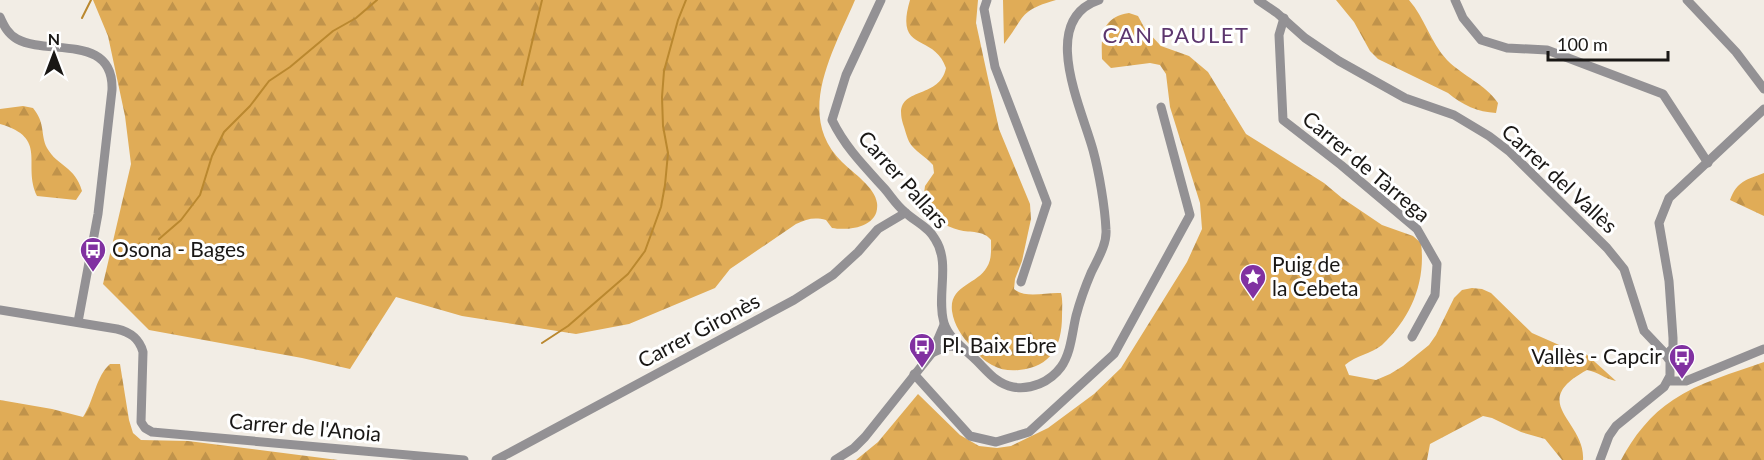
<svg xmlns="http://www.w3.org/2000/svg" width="1764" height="460" font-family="Lato,sans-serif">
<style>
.forest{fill:url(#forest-firs)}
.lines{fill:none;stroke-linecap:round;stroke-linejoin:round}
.stream{stroke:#ba882f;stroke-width:2}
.minor{stroke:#939194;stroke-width:9}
.labels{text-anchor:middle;stroke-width:6;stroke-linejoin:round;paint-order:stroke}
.street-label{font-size:21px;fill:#191715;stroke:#fff}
.poi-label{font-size:21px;fill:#191715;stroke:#fff;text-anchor:start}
.neighbourhood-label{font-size:22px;letter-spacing:1.5px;fill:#5c366e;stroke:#fff}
</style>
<defs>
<pattern id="forest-firs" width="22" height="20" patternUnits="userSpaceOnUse" patternTransform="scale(1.5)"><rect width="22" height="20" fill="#e0ac57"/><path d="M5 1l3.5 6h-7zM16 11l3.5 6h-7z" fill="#c0934b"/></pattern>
</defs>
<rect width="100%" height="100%" fill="#f2ede5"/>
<g class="forest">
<path d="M93,0H855C834,50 794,115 842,162C853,173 875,187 877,203C880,227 849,231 832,228L826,220C814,217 807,219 796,224L730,269L715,288L629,324L576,334L462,316L396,297L350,369L302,358L149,330L103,284L131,164L125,116L108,36Z"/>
<path d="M910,0H978L976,23L999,129L1030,204L1031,219L1022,261L1015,279L1014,289C1026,299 1046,292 1061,293C1063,301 1062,308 1062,316C1062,346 1051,367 1019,370C1010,371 1001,370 992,365C984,361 978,354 972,347C962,337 954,325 952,311C949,285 977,285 987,267C992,259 991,249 991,240C983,230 971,233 959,230C946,227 931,217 922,208L925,186L934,173L933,165C927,158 918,153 912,146C907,140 906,132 903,124C891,84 939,102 946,68C934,32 894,54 910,0Z"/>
<path d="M1003,0H1056C1018,11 1026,16 1004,44Z"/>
<path d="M1336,0H1409C1425,18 1430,42 1447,60C1463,76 1485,84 1498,103L1496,113C1478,112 1462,105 1448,93L1378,59L1370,51L1354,22Z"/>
<path d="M1129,13L1138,16L1145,29L1161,46L1189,56L1208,72L1246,134L1324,183L1342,198L1382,225L1413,236L1421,243C1426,282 1411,318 1382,345C1371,354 1356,355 1345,365L1349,375L1376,380L1390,374L1403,366L1429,345L1436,335L1454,298L1462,290L1472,288L1482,289L1491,293L1532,333L1575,352L1585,353L1616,381C1605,379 1598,372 1587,370C1526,403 1586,421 1583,460H1562L1545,439L1521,432L1492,418L1483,416L1430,444L1427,460H856L878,442L918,394L960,435L979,446L997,448L1011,446L1048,428L1094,394L1121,368L1187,262L1202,229L1200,203L1170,107L1166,74L1160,65L1150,63L1111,68L1102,59C1101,35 1102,17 1129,13Z"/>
<path d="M23,106L33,108C46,124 40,134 47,148C58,167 75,166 82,191L76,200L37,196C22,164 49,138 0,124V109Z"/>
<path d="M1764,173V216L1730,200C1737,181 1746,180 1764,173Z"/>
<path d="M1764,362V460H1621C1633,437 1651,414 1673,400C1699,382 1734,373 1764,362Z"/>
<path d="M110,364H120L129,420L133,433L141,440L188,441L338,460H0V400L52,409L83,417C94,401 96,376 110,364Z"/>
</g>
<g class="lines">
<g class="stream">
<polyline points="82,18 91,0"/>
<polyline points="522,85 542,0"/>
<polyline points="159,239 181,220 200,195 212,156 224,132 250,106 269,81 290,67 333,31 356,18 377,0"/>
<polyline points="542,343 568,326 628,274 645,251 661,207 665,185 668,153 663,126 662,97 664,71 678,20 686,0"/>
</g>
<g class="minor">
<path d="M881,0L846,75L832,120C845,147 864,166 884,188C891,196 897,206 905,212C915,222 928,226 935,239C951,263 936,296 944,323C949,339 966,350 977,361C988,372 997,384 1013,387C1031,390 1050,382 1061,367C1071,353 1072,333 1076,316C1080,301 1085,287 1091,273C1097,260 1107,245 1106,230C1105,207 1099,172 1093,150C1082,109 1038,20 1099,0"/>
<polyline points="987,0 984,9 995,67 1047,203 1021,282"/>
<polyline points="1258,0 1277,13 1305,38 1339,61 1405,98 1454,115 1489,136 1510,152 1607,248 1624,269 1644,331 1662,350 1670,361 1670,376 1664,387 1616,426 1609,436 1600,460"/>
<polyline points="1455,0 1463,18 1481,40 1507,48 1547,50 1663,94 1708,163"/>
<polyline points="1687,0 1736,52 1764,89"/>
<path d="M0,17C4,26 8,34 17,39C48,56 114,33 112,90L98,214L78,322"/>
<polyline points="1284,18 1279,35 1283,120 1341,165 1417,229 1437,264 1435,295 1412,337"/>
<path d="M0,310L117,329C130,332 139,338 143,352L141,422L145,428L152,432L464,460"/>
<polyline points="932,353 948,346 961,347"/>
<polyline points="1666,355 1673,348 1673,338 1669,281 1659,223 1669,198 1764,109"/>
<polyline points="914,374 970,436 996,442 1029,432 1114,354 1190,215 1161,107"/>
<polyline points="1668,381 1686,381 1764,349"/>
<polyline points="496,460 794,300 833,275 858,252 878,229 905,213"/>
<polyline points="835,460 854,448 865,437 932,353 944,325"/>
</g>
</g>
<defs>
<g id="bus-pin" transform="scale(1.35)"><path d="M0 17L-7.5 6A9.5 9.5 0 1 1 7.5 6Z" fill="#8131a1" stroke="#fff"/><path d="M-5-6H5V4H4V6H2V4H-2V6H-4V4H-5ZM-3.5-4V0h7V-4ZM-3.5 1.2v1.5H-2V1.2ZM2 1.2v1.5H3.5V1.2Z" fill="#fff"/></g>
<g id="sight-pin" transform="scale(1.35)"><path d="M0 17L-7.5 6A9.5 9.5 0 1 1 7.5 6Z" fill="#8131a1" stroke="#fff"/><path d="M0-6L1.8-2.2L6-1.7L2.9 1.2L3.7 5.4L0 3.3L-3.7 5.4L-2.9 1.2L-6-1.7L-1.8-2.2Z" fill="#fff"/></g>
</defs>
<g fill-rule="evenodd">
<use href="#bus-pin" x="93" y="250"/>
<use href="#sight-pin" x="1253" y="277"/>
<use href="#bus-pin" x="922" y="346"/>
<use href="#bus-pin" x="1682" y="357"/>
</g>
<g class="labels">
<g class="street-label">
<text transform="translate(1366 167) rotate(40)" y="7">Carrer de Tàrrega</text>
<text transform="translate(1559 179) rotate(43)" y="7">Carrer del Vallès</text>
<text transform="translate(903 180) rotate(48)" y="7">Carrer Pallars</text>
<text transform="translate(699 331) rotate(-28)" y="7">Carrer Gironès</text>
<text transform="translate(305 428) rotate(5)" y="7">Carrer de l'Anoia</text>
</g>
<g class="poi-label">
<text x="112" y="257">Osona - Bages</text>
<text x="1272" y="272">Puig de<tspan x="1272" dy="24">la Cebeta</tspan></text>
<text x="942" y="353">Pl. Baix Ebre</text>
<text x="1662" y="364" text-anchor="end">Vallès - Capcir</text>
</g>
<g class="neighbourhood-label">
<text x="1176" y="43">CAN PAULET</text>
</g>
</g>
<g transform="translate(54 54)" stroke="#ffffff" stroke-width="4.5" paint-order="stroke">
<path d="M0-4.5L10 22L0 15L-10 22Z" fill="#191715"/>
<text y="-9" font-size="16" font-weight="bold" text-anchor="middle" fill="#191715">N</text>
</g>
<path d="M1548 51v9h120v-9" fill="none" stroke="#191715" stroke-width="3"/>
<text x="1557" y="51" font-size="18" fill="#191715" stroke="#ffffff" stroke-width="4.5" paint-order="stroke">100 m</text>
</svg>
